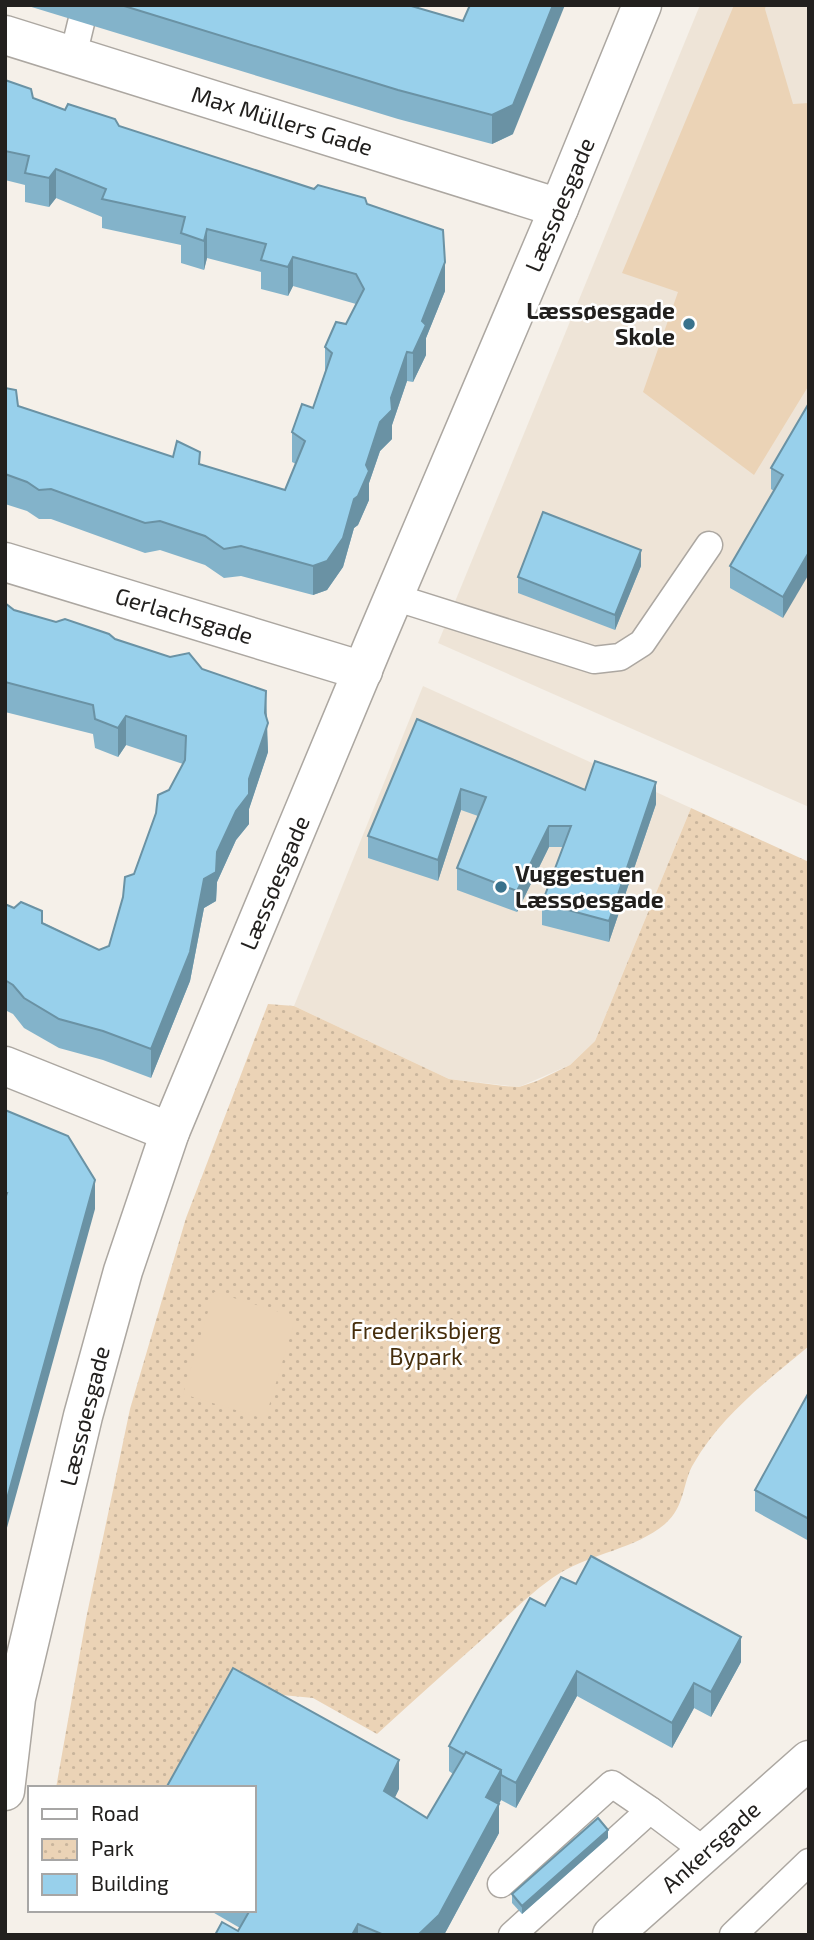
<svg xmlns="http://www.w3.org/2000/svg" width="814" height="1940" font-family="'Exo 2',sans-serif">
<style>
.built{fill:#eee4d7}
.park{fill:url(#park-dots)}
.pitch{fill:#ebd3b6}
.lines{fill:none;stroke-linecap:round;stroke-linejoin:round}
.lane-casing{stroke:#aca7a1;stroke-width:29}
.street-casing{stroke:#aca7a1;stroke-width:41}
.lane{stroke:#fff;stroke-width:26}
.street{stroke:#fff;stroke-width:38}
.wall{fill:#83b3ca}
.shaded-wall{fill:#6a92a4}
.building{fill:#98d0eb;stroke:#6a92a4;stroke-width:2}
.poi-dot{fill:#39728c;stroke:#fff;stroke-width:2.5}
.labels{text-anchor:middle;stroke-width:5;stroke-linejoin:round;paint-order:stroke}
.street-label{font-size:23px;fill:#22201e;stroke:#fff}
.poi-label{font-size:23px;font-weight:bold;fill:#22201e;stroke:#fff;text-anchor:end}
.park-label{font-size:23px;fill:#462e0c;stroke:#fff}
</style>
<defs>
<pattern id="park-dots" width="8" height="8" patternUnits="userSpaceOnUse" patternTransform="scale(1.75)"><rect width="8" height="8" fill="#ebd3b6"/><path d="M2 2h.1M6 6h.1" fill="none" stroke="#c9b59c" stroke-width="1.8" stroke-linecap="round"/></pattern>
</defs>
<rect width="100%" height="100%" fill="#f5f0e9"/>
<g class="built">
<polygon points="700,5 809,5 809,807 438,643"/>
<polygon points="423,686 691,808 595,1041 570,1065 519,1087 449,1079 294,1006"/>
</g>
<path class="park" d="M691,808L809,862V1346C767,1381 722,1415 694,1463C682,1482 686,1506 665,1524C635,1549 593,1553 560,1573C533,1590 510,1614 487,1635C450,1668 413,1701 377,1734L313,1698L242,1691L216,1696L167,1788H56L86,1619L130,1409L186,1218L268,1004L294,1006L449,1079L504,1086L519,1087L537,1081L570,1065L595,1041Z"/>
<g class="pitch">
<polygon points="734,5 766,5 765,9 793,104 809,103 809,385 754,475 643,392 678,292 622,273"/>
<polygon points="214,1292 296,1317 265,1419 183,1394"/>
</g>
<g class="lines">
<g class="lane-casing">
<g id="lane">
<polyline points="73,56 81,23"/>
<polyline points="394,597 594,660 620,657 642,643 709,545"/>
<polyline points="501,1884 612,1784 650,1810"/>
<polyline points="512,1935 650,1810 706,1852"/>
<polyline points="733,1935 809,1862"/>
</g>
</g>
<g class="street-casing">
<g id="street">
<polyline points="5,35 559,208"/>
<polyline points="5,562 363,671"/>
<polyline points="5,1066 170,1132"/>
<polyline points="5,1791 16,1698 83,1416 123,1271 170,1132 374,643 559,208 642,5"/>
<polyline points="612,1935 809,1760"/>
</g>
</g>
<use href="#lane" class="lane"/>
<use href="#street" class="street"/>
</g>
<g class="wall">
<polygon points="25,5 408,5 513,134 492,144 398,119"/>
<polygon points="5,80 33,98 65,110 119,126 314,189 367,204 445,291 426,338 426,355 413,382 407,381 392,425 392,439 380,451 369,483 369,500 358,525 354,528 343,567 327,590 313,595 241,576 224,578 205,565 160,550 145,553 51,519 39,519 27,511 5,504 5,388 18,406 173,457 285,490 296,464 292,462 292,432 313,408 325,372 325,347 346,324 356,304 293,286 288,296 261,289 261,272 207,258 204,270 181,263 181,245 102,228 102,217 56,198 49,207 25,202 25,185 5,180"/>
<polygon points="809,403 783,618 730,588 730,566 774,491 771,489 771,468"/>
<polygon points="641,566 615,630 518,593 518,577"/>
<polygon points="5,603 14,610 115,639 202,669 266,718 268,752 249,809 249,824 236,840 217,882 216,901 204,908 190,981 151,1078 103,1060 59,1048 24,1028 13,1014 5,1010 5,904 99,950 109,946 134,874 169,790 183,764 126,745 118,757 95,748 93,734 5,712"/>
<polygon points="417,719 585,790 656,804 609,942 542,925 542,903 563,847 549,847 517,912 457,890 457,868 478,816 461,810 438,881 368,858 368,836"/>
<polygon points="809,1392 809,1541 755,1511 755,1490"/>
<polygon points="576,1584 741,1662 711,1717 694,1708 672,1748 577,1696 516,1808 501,1800 499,1804 499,1833 444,1935 215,1935 238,1931 240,1928 209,1910 254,1910 399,1789 394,1798 427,1818 453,1774 449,1771 449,1746 545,1606"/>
<polygon points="608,1838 522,1914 512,1903 512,1894"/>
</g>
<g class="shaded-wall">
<polygon points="553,5 565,5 513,134 492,144 492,115"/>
<polygon points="56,169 56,198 49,207 49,178"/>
<polygon points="207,229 207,258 204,270 204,241"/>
<polygon points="293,257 293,286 288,296 288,267"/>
<polygon points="445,262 445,291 426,338 426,355 413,382 413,353 422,321"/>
<polygon points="407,352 407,381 392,425 392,439 380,451 369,483 369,500 358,525 354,528 343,567 327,590 313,595 313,566 354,499 380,422 391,398"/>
<polygon points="641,550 641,566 615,630 615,615"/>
<polygon points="809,552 809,574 783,618 783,597"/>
<polygon points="266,691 268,752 249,809 249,824 236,840 217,882 216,901 204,908 190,981 151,1078 151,1049 204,879 249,779 265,713"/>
<polygon points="126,716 126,745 118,757 118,728"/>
<polygon points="656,782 656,804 609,942 609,921"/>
<polygon points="461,789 461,810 438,881 438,860"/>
<polygon points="549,826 549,847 517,912 517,891"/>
<polygon points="95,1180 95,1209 5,1535 5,1506"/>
<polygon points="741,1637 741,1662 711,1717 711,1692"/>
<polygon points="577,1671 577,1696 516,1808 516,1783"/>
<polygon points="694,1683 694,1708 672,1748 672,1723"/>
<polygon points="399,1760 399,1789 384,1821 384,1791"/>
<polygon points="501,1770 501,1800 486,1826 486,1797"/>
<polygon points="499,1804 499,1833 444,1935 418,1935"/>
<polygon points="608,1830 608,1838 522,1914 522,1906"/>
<polygon points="358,1924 358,1935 352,1935"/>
</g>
<g class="building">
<polygon points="121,5 408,5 463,21 470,5 553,5 513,105 492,115 398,90"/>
<polygon points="5,80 31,89 33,98 65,110 68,104 115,119 119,126 314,189 318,185 365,198 367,204 443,230 445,262 422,321 426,325 413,353 407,352 391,398 392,410 380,422 366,465 369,471 358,496 354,499 343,538 327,561 313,566 241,546 224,549 205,536 160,521 145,523 51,489 39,490 27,482 5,474 5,388 16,390 18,406 173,457 177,441 200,452 199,464 285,490 305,441 292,432 302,404 313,408 332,353 325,347 336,322 346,324 364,289 356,274 293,257 288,267 261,260 266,244 207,229 204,241 181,233 185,217 102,199 106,189 56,169 49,178 25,173 29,156 5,151"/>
<polygon points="809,403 809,552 783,597 730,566 783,475 771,468"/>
<polygon points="543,512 641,550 615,615 518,577"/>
<polygon points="5,603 14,610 56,622 65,619 109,634 115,639 170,657 189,653 202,669 266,691 265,713 268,723 249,779 249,794 236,811 217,852 216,872 204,879 190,952 151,1049 103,1031 59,1019 24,998 13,985 5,980 5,904 14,908 21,902 42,911 42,923 99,950 109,946 123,897 125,877 134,874 156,813 158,795 169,790 185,760 186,736 126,716 118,728 95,719 93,705 5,682"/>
<polygon points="417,719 585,790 595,761 656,782 609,921 542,903 571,826 549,826 517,891 457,868 486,797 461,789 438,860 368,836"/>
<polygon points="5,1110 68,1136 95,1180 5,1506 5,1199 7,1193 5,1193"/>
<polygon points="809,1392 809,1519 755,1490"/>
<polygon points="591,1556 741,1637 711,1692 694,1683 672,1723 577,1671 516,1783 501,1775 501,1770 466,1752 465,1755 449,1746 530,1598 545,1606 561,1577 576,1584"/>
<polygon points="233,1668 399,1760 384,1791 427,1818 466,1752 501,1770 486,1797 499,1804 439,1915 418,1935 384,1935 358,1924 352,1935 215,1935 222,1922 238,1931 250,1910 254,1910 254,1788 166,1788"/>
<polygon points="598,1818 608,1830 522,1906 512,1894"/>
</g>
<g class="poi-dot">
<circle cx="689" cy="324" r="7"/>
<circle cx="501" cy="887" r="7"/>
</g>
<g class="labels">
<g class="street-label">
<text transform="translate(282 121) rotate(17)" y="8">Max Müllers Gade</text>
<text transform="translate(560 205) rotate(-67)" y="8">Læssøesgade</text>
<text transform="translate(184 616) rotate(17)" y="8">Gerlachsgade</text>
<text transform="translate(275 883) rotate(-67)" y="8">Læssøesgade</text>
<text transform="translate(85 1416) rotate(-76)" y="8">Læssøesgade</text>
<text transform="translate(711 1847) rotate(-42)" y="8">Ankersgade</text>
</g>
<g class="poi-label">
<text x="675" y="319">Læssøesgade<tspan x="675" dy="26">Skole</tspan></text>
<text x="515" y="882" text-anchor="start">Vuggestuen<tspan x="515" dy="26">Læssøesgade</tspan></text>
</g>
<g class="park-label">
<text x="426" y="1339">Frederiksbjerg<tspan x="426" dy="26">Bypark</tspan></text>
</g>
</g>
<rect width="814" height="1940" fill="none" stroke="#22201e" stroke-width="14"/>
<rect x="28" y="1786" width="228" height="126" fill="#ffffff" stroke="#a7a6a5" stroke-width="2"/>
<rect x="42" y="1809" width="35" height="10" fill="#ffffff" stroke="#a7a6a5" stroke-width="2"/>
<text x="91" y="1821" font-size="21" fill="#22201e">Road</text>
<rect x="42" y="1839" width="35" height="21" fill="url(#park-dots)" stroke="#a7a6a5" stroke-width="2"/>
<text x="91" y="1856" font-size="21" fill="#22201e">Park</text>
<rect x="42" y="1874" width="35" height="21" fill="#98d0eb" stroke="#a7a6a5" stroke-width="2"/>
<text x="91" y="1891" font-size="21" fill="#22201e">Building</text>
</svg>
